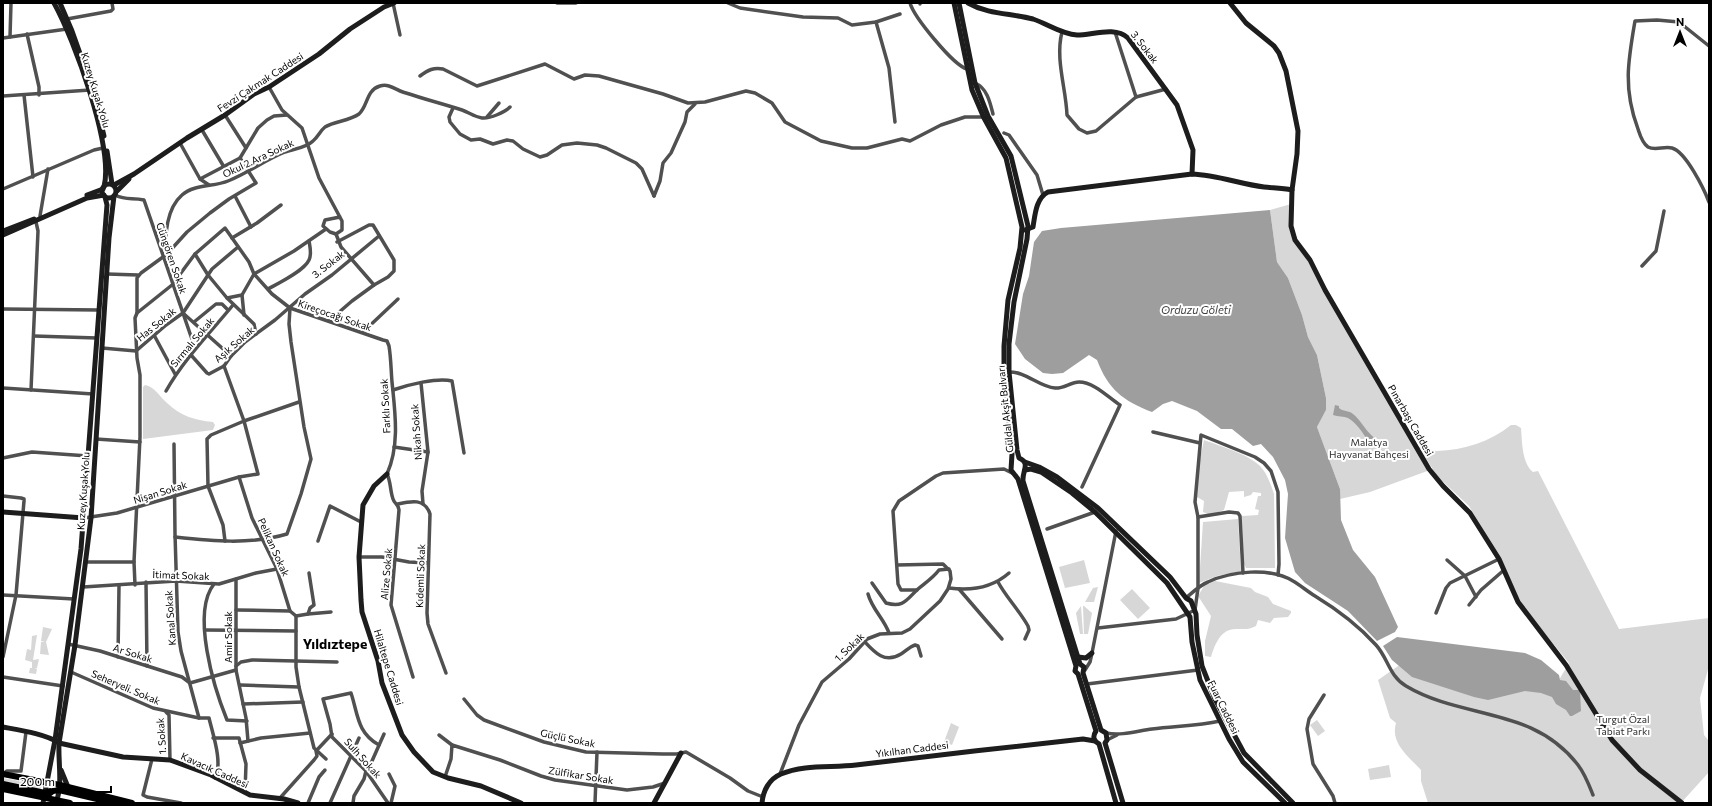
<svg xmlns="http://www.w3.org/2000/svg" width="1712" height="806" font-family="Commissioner,sans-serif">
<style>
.green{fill:#d7d7d7}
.water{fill:#9e9e9e}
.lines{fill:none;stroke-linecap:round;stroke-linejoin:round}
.street{stroke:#505050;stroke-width:3.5}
.secondary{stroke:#1d1d1d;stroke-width:5}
.highway{stroke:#000;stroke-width:6}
.labels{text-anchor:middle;stroke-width:4;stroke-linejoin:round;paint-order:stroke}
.street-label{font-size:10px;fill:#000;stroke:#fff}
.park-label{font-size:10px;fill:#2e2e2e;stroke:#fff}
.water-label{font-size:11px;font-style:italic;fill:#3f3f3f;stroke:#fff}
.district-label{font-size:14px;font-weight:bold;fill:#000;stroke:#fff}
</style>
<rect width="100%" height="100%" fill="#fff"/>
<g class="green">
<polygon points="1291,204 1291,226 1297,243 1430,470 1370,492 1340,499 1340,489 1317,427 1326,410 1326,398 1317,355 1308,337 1302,315 1288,278 1277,262 1270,210"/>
<path d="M145,385C155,387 160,397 167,403C181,416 194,420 213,422L215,425L213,430L143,439V387Z"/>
<path d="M1511,425H1516L1521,428C1522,441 1522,464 1533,472L1538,471L1619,629L1709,618V666L1700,698L1704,735L1709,741V772L1681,803H1428L1421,781V770C1408,756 1390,743 1396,723L1390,718L1378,680L1401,664L1553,690L1569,663L1515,597L1503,563L1469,506L1437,476L1419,447C1426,446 1431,451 1437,451C1464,450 1490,442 1511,425Z"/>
<path d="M1204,440C1220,446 1248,454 1260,466C1267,473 1271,485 1274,494L1275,568H1246L1243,562L1242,516L1258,515L1259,510L1255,509L1258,496H1261V493L1253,492L1251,495L1244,497V491L1229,492L1224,510L1210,515L1203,512L1204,501L1197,497L1199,464Z"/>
<polygon points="1238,519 1241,571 1217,576 1199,583 1203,522"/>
<polygon points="1084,560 1090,583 1065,588 1059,567"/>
<path d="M1215,581L1251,588L1255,592L1268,597L1273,604L1291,611V613L1288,617L1274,618L1270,623L1258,620L1256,626C1249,630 1245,629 1237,629C1221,628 1215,644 1211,657L1205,656V641L1211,616L1198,596L1204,586Z"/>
<polygon points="1098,587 1094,602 1085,602 1093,588"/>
<polygon points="1132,589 1150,608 1138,619 1120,600"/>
<polygon points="1081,606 1083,634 1080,634 1076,613"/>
<polygon points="1083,606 1084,606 1092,613 1088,634 1084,634"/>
<polygon points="43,627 52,629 46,642 49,655 40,654 41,642 45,642 41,641"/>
<polygon points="37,635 33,660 39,659 37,668 35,668 37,669 36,674 29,673 30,668 32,668 32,662 25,660 27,649 31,650 32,636"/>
<polygon points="1317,720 1325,731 1318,736 1310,725"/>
<polygon points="951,723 959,727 952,745 944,742"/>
<polygon points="1389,765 1391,777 1370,780 1368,769"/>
<polygon points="3,778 42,785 40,790 3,782"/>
</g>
<g class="water">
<path d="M1270,210L1277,262L1288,278L1302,315L1308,337L1317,355L1326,398V410L1317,427L1340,489L1341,520L1353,550L1375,577L1398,627L1395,632L1377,641L1348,611L1305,583L1295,572L1285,538L1288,494L1285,480L1273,457L1261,444L1253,446L1232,429H1221L1197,411L1172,401L1163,404L1152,412C1123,401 1108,389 1097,360L1089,355L1063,373L1052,374L1043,373L1025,359L1015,344L1023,294L1029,276L1034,242L1042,231L1061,228Z"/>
<path d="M1335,405L1339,406V408C1343,412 1349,410 1353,414C1363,422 1368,437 1381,441L1382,444L1371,448C1367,438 1358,424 1348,418C1344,416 1338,417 1333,415Z"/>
<polygon points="1397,637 1525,653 1541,660 1559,675 1560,680 1566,681 1573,690 1580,690 1581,711 1572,716 1570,716 1566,710 1556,704 1552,697 1541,693 1525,691 1488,700 1474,697 1412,677 1392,660 1383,646"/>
</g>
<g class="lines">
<g class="street">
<polyline points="393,3 400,35"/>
<polyline points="557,3 576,3"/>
<polyline points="728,3 740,8 803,17 838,18 852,25 876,22 900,14"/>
<path d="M910,3C914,17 953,65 967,69"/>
<polyline points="920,3 920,4"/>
<polyline points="67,19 111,11 113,9 112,3"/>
<polyline points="876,22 889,68 895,122"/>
<path d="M1062,32C1055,59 1066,88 1067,115L1079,129L1087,133L1096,131L1136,97L1166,89"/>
<polyline points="1115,32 1136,97"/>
<polyline points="27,34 39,87 39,95"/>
<polyline points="10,37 11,3"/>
<polyline points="3,38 67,29"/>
<path d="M1709,46L1679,22L1657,20L1635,21C1628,61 1623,89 1638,129C1640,135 1642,143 1648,147C1655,151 1664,146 1672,148C1686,152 1704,189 1709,202"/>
<path d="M420,76C428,70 434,67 443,69L477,86L545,64L574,79L585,75L599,76L663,94L688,103L705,102L746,91L755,93L772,103L785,122L821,141L852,148H867L902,139L910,141L941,125L965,117H985"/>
<path d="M975,83C987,88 990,102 993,114"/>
<polyline points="269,87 282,110 302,128 319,178 342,221 342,230 336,234 330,232 323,226 325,220 340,217"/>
<polyline points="24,95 33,177"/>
<polyline points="3,96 90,90"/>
<polyline points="453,108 449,117 450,122 460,134 471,140 480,139 493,144 507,140 513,141 523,149 540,157 547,155 562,145 577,143 597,145 606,148 636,163 642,169 654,196"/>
<polyline points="225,115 246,148"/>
<polyline points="487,117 499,103"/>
<polyline points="202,130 224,167"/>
<polyline points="1004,133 1009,135 1037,175 1043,195"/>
<polyline points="180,143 200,179 209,185"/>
<polyline points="200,179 240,158 258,128 267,120 274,116 287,115"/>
<polyline points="3,189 94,150 103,148"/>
<path d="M115,195C127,201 132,197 144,200L195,348"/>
<polyline points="235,196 251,227"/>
<polyline points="654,196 660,181 663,163 671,153 685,122 687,112 695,104"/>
<polyline points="40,216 48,169"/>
<polyline points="336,234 341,247 374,285"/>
<polyline points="232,238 257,223 281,205"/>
<path d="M167,254C164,235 167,208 182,195C194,184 214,187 228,181C248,173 265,160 285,152C294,149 306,148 313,141C318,137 320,131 325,127C335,121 349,121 359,114C368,106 366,90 380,86C390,83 397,91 406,93C424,99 443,104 462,110C468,112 475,117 482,118C490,119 505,112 510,107"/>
<polyline points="195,254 208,275 227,298 254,324 256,334"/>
<polyline points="1642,266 1656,251 1664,211"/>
<polyline points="107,274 138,275"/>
<path d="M268,289C279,283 304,271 309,260C312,254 310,247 309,241"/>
<polyline points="242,295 244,315"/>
<polyline points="227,298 242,295 254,274 294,251 326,229"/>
<polyline points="3,309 99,310"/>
<polyline points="137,313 137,278 141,273 167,254 187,232 210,213 229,199 256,183 240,158"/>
<polyline points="184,314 231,356"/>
<polyline points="330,320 352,301 374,285 388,277 394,271 394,260 373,225 369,225 337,242"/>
<polyline points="194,322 216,304 222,304 228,310"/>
<polyline points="363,332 398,299"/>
<polyline points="154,335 175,374"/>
<polyline points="34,336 97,338"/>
<polyline points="102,348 136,351 166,325 183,313 212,269 238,247"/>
<polyline points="191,355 207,373 209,374 224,366 231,356 245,342 275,320 305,294 332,275 379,236"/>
<polyline points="224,366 244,421 258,474 239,477 252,518 277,569 290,611 296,616 296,667 299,687 314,748 326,759"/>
<path d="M1008,372C1026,371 1039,387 1055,388C1063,389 1071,382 1079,382C1094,382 1109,398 1120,405L1082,487"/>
<polyline points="421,383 428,452 422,491 423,504"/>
<polyline points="3,388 93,394"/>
<polyline points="31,390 38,231 36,222"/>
<path d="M393,390C407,385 438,377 452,381L464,453"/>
<path d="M166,391C184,359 210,333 233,305"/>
<polyline points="1153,432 1200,443"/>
<polyline points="96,439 140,442"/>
<path d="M174,444L175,534L178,632L181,651L199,718H209C213,735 223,763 215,778"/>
<polyline points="394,447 428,452"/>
<polyline points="3,458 32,452 88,456"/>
<polyline points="3,496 21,498 24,499 24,501 16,595 3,657"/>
<path d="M398,504C411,501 425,498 430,514L427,613L428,624L446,673"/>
<polyline points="1198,517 1229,512 1238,513 1240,516 1243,573"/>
<polyline points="84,518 117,513 239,477"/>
<polyline points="1047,529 1095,512"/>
<path d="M175,537C212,541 250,545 287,534L301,494L311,459L304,427L291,342L289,324L290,308"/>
<polyline points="225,541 223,525 208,486 207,439 211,435 244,421 299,402"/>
<polyline points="318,541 330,506 361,522"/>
<polyline points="359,557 382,557 409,562 428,563"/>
<polyline points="1447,560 1465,576 1476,597"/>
<polyline points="85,562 134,562"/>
<polyline points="236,579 236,670 246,718 248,741"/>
<polyline points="146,582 147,666"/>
<path d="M998,582C1006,597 1019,610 1028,626L1029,630L1025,639"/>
<path d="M872,583L886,603C904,608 906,600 918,589C925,583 933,578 939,570L949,569"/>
<path d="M214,584C191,613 214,688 227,720L247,721"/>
<path d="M135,585L134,562L140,437V375L137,358L135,318L137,313L172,285L195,254L225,228L249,262L254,274L272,294L290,308L383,340L387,341L389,346C391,358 391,370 392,382C395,412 400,445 387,474C391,482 390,491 393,499C395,505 398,503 399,510L391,605L413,677"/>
<polyline points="83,587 176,581 219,584 256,573 277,569"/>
<path d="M949,588C971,591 992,588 1009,573"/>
<polyline points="959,589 1002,639"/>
<polyline points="917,590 901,590 898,584 893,511 899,501 936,476 943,473 1004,469 1012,473"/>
<path d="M868,594C872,609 884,619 889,633"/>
<polyline points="3,595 74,599"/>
<path d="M1186,598C1193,592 1200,585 1208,582C1231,571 1270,567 1293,581C1300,585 1307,591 1315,596C1338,610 1358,625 1376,645C1388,658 1389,676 1406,686C1463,720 1533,706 1578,765C1585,774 1589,785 1593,795"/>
<polyline points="1469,605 1481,590 1504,570"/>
<polyline points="236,610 290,611"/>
<polyline points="1436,613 1446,588 1450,583 1499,559"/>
<polyline points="308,614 331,612"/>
<polyline points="296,616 308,614 310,608 314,605 309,573"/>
<polyline points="1098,628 1176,619 1195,610 1198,588 1198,517 1195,502 1201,435 1255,457 1264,463 1271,471 1278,492 1279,564 1278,575"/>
<polyline points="205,630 296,631"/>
<path d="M864,641C875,653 885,664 901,654C906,651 909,647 915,645L918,646L921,656"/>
<polyline points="68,644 100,651 182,677 190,683 236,670"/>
<polyline points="118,657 119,586"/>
<polyline points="236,666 241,662 252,660 337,662"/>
<polyline points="1085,670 1090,662 1092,653 1116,531"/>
<polyline points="71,672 153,708 199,718"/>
<polyline points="3,677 63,686"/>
<polyline points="1087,684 1198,670"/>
<polyline points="240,685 299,687"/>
<polyline points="1324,695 1309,719 1307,729 1313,764 1333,796 1335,803"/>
<polyline points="464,699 477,715 484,720 544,742 586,752 663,754 677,754 686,752 730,778 748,791 763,797"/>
<polyline points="243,704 303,702"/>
<polyline points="166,712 169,715 170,760"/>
<path d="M1106,733C1122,736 1137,731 1152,729C1175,726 1198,726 1220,721"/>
<polyline points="439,735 452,745"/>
<polyline points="213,738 239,738 246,764 245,792"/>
<polyline points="1107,740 1117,735"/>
<polyline points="240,743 261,738 310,733"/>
<path d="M379,745C357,733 358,714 351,693L323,699L330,724L332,737L366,771L388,803"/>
<polyline points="152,759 143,795 147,797 181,803"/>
<polyline points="3,774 7,771 21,771 26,732"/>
<polyline points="389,774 395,786 391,803"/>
<polyline points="780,774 799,725 822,682 849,659 867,639 880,634 902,633 910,629 940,601 948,589 951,579 950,571 943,564 897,565"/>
<polyline points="445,777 451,759 452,745 500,760 541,776 555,780 627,790 653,787 665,783"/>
<polyline points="280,798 314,760 317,756 316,751 332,734"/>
<polyline points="308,803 319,777 325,770"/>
<polyline points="330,803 359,738"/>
<polyline points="353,803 354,796 364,779 367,767 372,761 384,734"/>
<polyline points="595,803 597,752"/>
</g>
<g class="secondary">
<path d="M54,3C74,39 114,147 104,187"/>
<polyline points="60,3 72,31 93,90 104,136"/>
<path d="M954,3L972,90L984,118L1006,158L1022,227L1020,248L1008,300L1004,346V367L1012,454L1011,470L1018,479L1076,666L1075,671L1078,674L1096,731C1092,737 1094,741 1099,744L1116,803"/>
<path d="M959,3L975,83L988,116L1011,156L1028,226L1027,239L1014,302L1009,344V372L1017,450L1019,458C1031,463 1022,471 1023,481L1080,664L1084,667L1083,673L1101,730L1106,733L1107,740L1105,743L1123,803"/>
<path d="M968,3C989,15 1011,13 1033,19C1048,24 1061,34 1077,35C1093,35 1115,26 1128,38L1177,105L1193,150L1192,174"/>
<polyline points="1230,3 1246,23 1274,46 1279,53 1286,71 1298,131 1297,154 1292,190 1291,226 1295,240 1310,260 1325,290 1429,469 1443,486 1470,513 1499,559 1518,602 1566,665 1612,740 1640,770 1682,803"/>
<polyline points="107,151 112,184"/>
<circle cx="109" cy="191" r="7"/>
<polyline points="114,185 134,174 187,138 225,115 254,94 269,87 319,54 350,29 384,7 394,3"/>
<polyline points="117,191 129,179"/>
<polyline points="87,195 103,189"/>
<path d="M1025,230L1033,227C1035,215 1036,198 1048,192L1192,174C1217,175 1240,184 1264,187C1273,188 1282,188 1292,190"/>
<polyline points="3,231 34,219"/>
<polyline points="3,235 87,198 104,195"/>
<polyline points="1025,462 1039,467 1057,477 1098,508 1170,577 1186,598 1191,601 1196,614 1197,635 1202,666 1215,699 1244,753 1293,803"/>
<polyline points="1025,470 1031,469 1041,472 1072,493 1095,512 1167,583 1190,617 1192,642 1200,680 1229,739 1243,762 1285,803"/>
<polyline points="387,474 374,486 363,505 359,557 361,600 362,612 378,661 382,683 402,735 414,752 433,772 448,778 481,786 521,803"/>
<polyline points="3,512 84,518"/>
<polyline points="1078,657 1086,658 1092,653"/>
<path d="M3,727C19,730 46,734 59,743L123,757L170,760L211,775L250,795L284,799L298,803"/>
<polyline points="61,770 68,787"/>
<polyline points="43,803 55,740 81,549 105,231 107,205 105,197"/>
<path d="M56,803C63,784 58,763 59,743L75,645L91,518L109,238L114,196"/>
<polyline points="654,803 681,753"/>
<path d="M762,803C763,791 769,779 781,774C804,764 832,768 856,765C932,756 1007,747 1083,739L1095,741"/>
</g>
<g class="highway">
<polyline points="3,774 60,785 132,803"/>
<polyline points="3,784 45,793 50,791"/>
<polyline points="3,789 70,803"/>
<polyline points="44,798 53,791 59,790 114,803"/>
</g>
</g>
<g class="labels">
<g class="street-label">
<text transform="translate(1145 47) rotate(52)" y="4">3. Sokak</text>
<text transform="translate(260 82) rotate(-33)" y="4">Fevzi Çakmak Caddesi</text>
<text transform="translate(96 90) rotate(73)" y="4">Kuzey Kuşak Yolu</text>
<text transform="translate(258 158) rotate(-25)" y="4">Okul 2.Ara Sokak</text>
<text transform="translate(172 258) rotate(71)" y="4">Güngören Sokak</text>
<text transform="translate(328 264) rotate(-38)" y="4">3. Sokak</text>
<text transform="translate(335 315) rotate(19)" y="4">Kireçocağı Sokak</text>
<text transform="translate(156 324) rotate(-39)" y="4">Has Sokak</text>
<text transform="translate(192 342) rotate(-50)" y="4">Sırmalı Sokak</text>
<text transform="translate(234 344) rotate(-41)" y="4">Aşık Sokak</text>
<text transform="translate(385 406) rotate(-93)" y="4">Farklı Sokak</text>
<text transform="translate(1005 409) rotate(-96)" y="4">Güldal Akşit Bulvarı</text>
<text transform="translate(1411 420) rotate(60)" y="4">Pınarbaşı Caddesi</text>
<text transform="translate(416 432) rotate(-94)" y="4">Nikah Sokak</text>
<text transform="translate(83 491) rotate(-86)" y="4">Kuzey Kuşak Yolu</text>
<text transform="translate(160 492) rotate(-17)" y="4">Nişan Sokak</text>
<text transform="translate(274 547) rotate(66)" y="4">Pelikan Sokak</text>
<text transform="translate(386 574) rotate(-85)" y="4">Alize Sokak</text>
<text transform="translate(181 575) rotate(2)" y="4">İtimat Sokak</text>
<text transform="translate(420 576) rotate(-88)" y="4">Kıdemli Sokak</text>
<text transform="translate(170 618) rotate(-94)" y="4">Kanal Sokak</text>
<text transform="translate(228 637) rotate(-90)" y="4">Amir Sokak</text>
<text transform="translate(849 647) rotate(-44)" y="4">1. Sokak</text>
<text transform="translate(133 653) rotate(17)" y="4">Ar Sokak</text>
<text transform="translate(389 667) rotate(73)" y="4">Hilaltepe Caddesi</text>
<text transform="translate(126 687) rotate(23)" y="4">Seheryeli. Sokak</text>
<text transform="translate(1224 707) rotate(64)" y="4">Fuar Caddesi</text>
<text transform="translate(161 736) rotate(-94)" y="4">1. Sokak</text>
<text transform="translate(568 738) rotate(12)" y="4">Güçlü Sokak</text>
<text transform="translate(912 749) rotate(-7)" y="4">Yıkılhan Caddesi</text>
<text transform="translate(363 758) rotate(48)" y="4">Sulh Sokak</text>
<text transform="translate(215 770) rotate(24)" y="4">Kavacık Caddesi</text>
<text transform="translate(581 775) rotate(9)" y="4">Zülfikar Sokak</text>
</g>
<g class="park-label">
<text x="1369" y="446">Malatya<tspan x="1369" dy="12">Hayvanat Bahçesi</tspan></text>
<text x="1623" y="723">Turgut Özal<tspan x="1623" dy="12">Tabiat Parkı</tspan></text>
</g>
<g class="water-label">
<text x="1196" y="314">Orduzu Göleti</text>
</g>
<g class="district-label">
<text x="335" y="649">Yıldıztepe</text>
</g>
</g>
<rect width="1712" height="806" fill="none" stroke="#000000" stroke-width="8"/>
<g transform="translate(1680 32)" stroke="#ffffff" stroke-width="3" paint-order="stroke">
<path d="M0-3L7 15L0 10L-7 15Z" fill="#000000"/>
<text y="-6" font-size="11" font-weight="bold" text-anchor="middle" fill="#000000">N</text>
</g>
<path d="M14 786v6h97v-6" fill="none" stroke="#000000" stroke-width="2"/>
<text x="20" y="786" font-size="12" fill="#000000" stroke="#ffffff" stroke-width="3" paint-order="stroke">200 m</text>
</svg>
